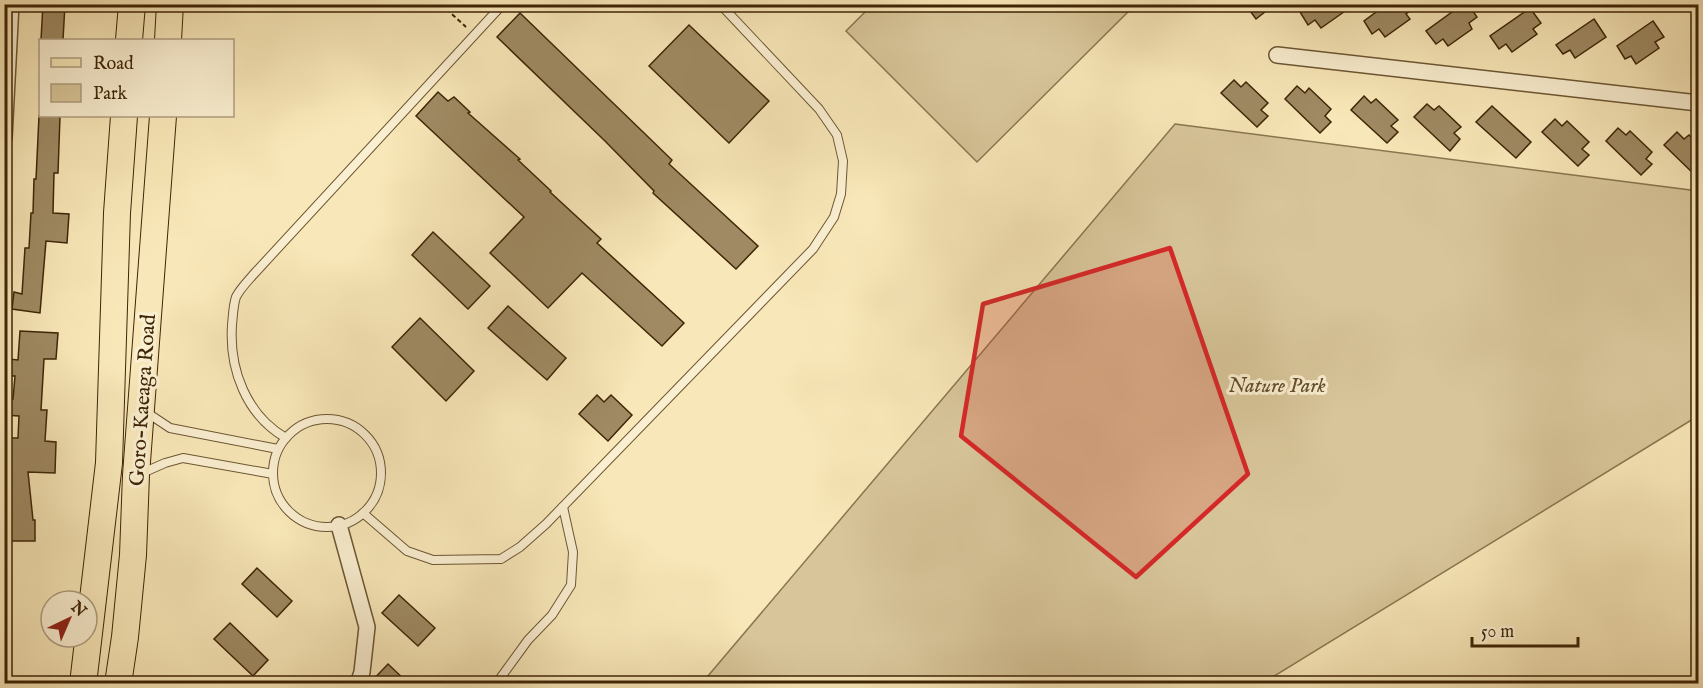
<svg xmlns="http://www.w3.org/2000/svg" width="1703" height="688" font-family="'IM FELL English',serif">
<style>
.green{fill:#d8c69a;stroke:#8b7650;stroke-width:1.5}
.building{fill:#9f8a63;stroke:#3e2506;stroke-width:1.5}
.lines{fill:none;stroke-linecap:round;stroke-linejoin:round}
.service-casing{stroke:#6c5632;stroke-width:10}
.minor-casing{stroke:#6c5632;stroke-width:18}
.primary-casing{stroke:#3e2506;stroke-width:28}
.path{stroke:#3e2506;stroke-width:2;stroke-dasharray:4.5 3;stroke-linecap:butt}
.service{stroke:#faefd1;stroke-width:8}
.minor{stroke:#faefd1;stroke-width:15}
.primary{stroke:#f8e7b8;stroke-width:26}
.marked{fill:#d62828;fill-opacity:0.2;stroke:#d62828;stroke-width:4.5;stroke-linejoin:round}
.labels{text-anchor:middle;stroke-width:6;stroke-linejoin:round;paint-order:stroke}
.park-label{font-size:21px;font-style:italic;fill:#644d2b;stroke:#faefd1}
.street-label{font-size:21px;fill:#3e2506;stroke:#faefd1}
</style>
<rect width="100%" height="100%" fill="#f8e7b8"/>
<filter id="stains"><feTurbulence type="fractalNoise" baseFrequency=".00333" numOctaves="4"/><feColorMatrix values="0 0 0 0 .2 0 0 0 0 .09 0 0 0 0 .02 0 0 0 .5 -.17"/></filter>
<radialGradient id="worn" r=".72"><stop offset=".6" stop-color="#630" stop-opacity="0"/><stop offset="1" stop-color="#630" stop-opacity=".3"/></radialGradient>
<g class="green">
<polygon points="872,5 872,4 1135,5 977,162 846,31"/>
<polygon points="1175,124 1698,191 1698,416 1263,683 702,683"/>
</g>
<g class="building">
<polygon points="43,4 65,4 63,40 41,40"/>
<polygon points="1245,4 1275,4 1256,19"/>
<polygon points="1311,4 1355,4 1321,28 1315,20 1308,25 1300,12"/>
<polygon points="1387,4 1419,4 1406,14 1410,19 1385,37 1379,29 1372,34 1364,21"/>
<polygon points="1463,4 1468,4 1477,17 1469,23 1472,29 1448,46 1443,39 1436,44 1426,31"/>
<polygon points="1530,8 1541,23 1533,29 1537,34 1512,52 1506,44 1499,49 1490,36"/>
<polygon points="520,13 672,160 669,164 758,246 736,269 653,193 654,191 605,141 497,37"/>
<polygon points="1594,19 1606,37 1575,58 1570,50 1563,54 1556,45"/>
<polygon points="1653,21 1664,37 1655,42 1659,48 1636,64 1631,56 1625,59 1617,46"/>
<polygon points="689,25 769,101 729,143 649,66"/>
<polygon points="1234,80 1241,87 1246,82 1268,103 1261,110 1268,116 1257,127 1221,93"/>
<polygon points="1297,86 1305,93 1309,88 1331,109 1325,116 1331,122 1320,133 1285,99"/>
<polygon points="438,92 448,101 454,97 470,112 468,113 520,159 518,160 551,191 550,192 601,239 597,243 684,323 662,346 582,273 548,308 490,253 524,217 416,116"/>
<polygon points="1364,96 1371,103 1376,99 1398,120 1391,126 1398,132 1387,143 1351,110"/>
<polygon points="1427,104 1434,110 1439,106 1461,127 1454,133 1460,139 1450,151 1414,117"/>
<polygon points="1492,106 1531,142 1516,158 1476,122"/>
<polygon points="39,116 60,116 58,173 54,173 53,213 69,214 67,243 46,241 40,313 12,309 14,292 22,294 25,248 29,248 31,213 33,213 34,179 36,179"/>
<polygon points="1555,119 1562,126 1567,121 1589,142 1582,149 1589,155 1578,166 1542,132"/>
<polygon points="1618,128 1626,135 1630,131 1652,152 1646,159 1652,164 1641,175 1606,141"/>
<polygon points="1677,132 1684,139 1689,135 1698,144 1698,178 1664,145"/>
<polygon points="433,232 490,286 468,309 412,255"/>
<polygon points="508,306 566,358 547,380 488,328"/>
<polygon points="420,318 474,371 446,401 392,347"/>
<polygon points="20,331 58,333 56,359 44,359 41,410 47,410 45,441 56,442 55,473 28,472 33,520 35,520 35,541 6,541 4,451 9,451 9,438 18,438 19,416 4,415 4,399 13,399 15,376 8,376 9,359 18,360"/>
<polygon points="597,395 604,402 611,395 632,415 608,441 579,414"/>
<polygon points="257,568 292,601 277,617 242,584"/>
<polygon points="399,595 435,628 418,646 382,613"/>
<polygon points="230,623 268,660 253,676 214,639"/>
<polygon points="388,664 409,684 369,684"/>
</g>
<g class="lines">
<g class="service-casing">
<g id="service">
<polyline points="146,412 170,428 278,449"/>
<circle cx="327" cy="473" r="54"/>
<path d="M286,438C246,415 229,369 232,325C233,316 233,306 236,297C240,289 247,282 253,275L503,4"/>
<polyline points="140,474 165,463 183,458 273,474"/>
<polyline points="363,513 407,551 433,560 501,559 520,547 546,524 813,249 834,217 841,194 843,161 837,135 819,109 720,4"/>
<polyline points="496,684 528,640 552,615 571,585 573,552 563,507"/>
</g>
</g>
<g class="minor-casing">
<g id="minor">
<polyline points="1277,55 1698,103"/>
<polyline points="4,138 11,4"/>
<polyline points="339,525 367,627 362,672 358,684"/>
</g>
</g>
<g class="primary-casing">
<g id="primary">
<polyline points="129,40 132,4"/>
<polyline points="168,40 170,4"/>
<polyline points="83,684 109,463 117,213 124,116"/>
<polyline points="118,684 125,637 133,555 136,475 163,116"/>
</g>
</g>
<polyline class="path" points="441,4 466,27"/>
<use href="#service" class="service"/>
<use href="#minor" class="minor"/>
<use href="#primary" class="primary"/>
</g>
<path class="marked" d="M1170,248L1248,474L1136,577L961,436L983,304Z"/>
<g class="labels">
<g class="park-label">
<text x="1277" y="392">Nature Park</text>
</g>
<g class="street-label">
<text transform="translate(142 400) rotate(-86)" y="7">Goro-Kaeaga Road</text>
</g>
</g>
<rect width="1703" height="688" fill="none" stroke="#f8e7b8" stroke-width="24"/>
<rect x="6" y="6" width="1691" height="676" fill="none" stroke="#3e2506" stroke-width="3"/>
<rect x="12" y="12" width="1679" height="664" fill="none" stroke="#3e2506" stroke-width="1.5"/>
<rect x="39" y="39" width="195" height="78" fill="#faefd1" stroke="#af9e80" stroke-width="1.5"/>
<rect x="51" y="58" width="30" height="9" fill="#f8e7b8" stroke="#af9e80" stroke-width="1.5"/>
<text x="93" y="69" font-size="18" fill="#3e2506">Road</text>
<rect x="51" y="84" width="30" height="18" fill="#d8c69a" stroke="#af9e80" stroke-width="1.5"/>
<text x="93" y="99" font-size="18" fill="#3e2506">Park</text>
<g transform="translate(69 619) rotate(44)"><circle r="28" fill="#faefd1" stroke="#af9e80" stroke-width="1.5"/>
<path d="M0-4.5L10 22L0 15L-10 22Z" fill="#8f2418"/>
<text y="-9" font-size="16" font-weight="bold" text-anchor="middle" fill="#3e2506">N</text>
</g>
<path d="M1472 637v9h106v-9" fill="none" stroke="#3e2506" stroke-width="3"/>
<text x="1481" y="637" font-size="18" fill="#3e2506" stroke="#faefd1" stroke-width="4.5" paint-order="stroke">50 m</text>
<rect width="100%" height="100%" filter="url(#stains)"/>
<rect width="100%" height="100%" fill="url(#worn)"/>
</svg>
